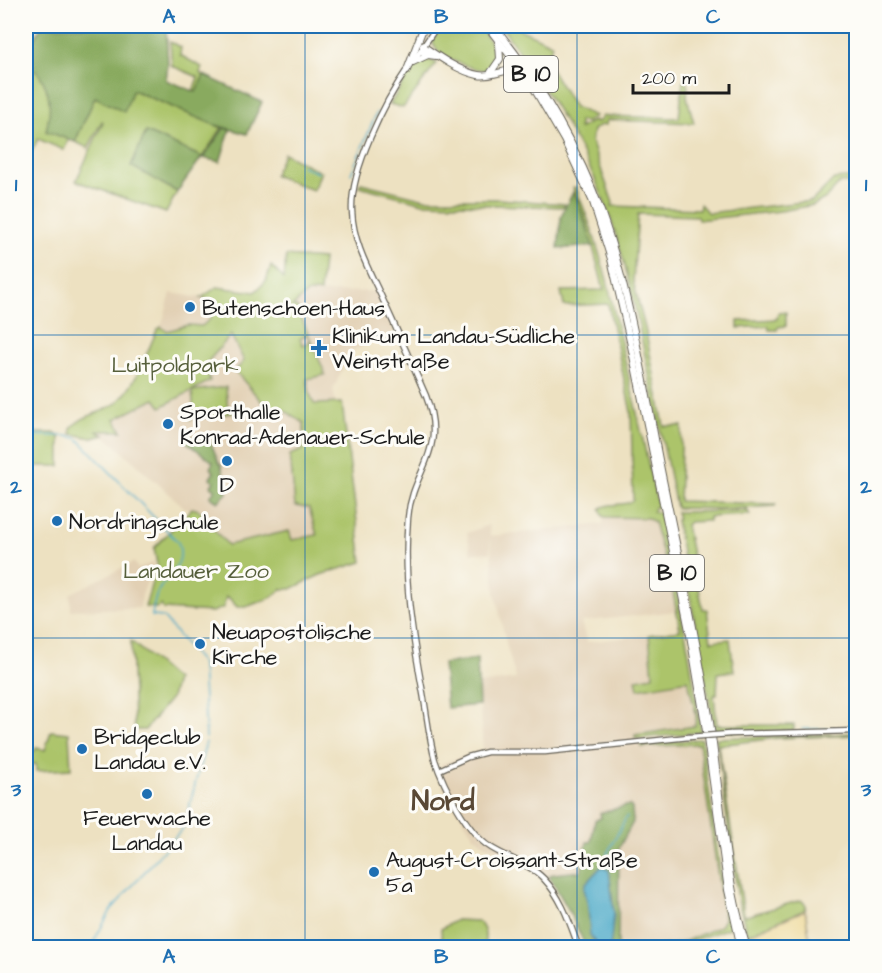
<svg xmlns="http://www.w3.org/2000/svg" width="882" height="973" font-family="'Architects Daughter',sans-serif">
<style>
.built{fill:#e2d0b4}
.green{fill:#acc46a;stroke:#647043;stroke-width:1.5}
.forest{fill:#89aa5e;stroke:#52633d;stroke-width:1.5}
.sand{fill:#eeda9e;stroke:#857b5d;stroke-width:1.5}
.water{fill:#48a8c7;stroke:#326272;stroke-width:1.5}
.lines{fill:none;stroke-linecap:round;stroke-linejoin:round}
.stream{stroke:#48a8c7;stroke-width:1.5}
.secondary-casing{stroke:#656156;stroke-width:7}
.highway-casing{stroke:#656156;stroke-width:8}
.secondary{stroke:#fff;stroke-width:4.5}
.highway{stroke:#fff;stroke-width:6}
.secondary-bridge-casing{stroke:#656156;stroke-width:7;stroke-linecap:butt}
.secondary-bridge{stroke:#fff;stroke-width:4.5}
.grid{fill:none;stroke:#1f6fb2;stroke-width:1.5;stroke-opacity:0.55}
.poi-dot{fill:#1f6fb2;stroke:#fdfcf7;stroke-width:2}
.labels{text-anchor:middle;stroke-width:6;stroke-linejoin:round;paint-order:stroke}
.shield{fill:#fdfcf7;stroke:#605f5e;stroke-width:1.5}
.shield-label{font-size:21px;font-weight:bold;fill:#1c1c1c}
.poi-label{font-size:22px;fill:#1c1c1c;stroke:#fdfcf7;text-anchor:start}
.park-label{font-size:22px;fill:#565f3b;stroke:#fdfcf7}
.district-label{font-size:28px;font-weight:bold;fill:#594835;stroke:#fdfcf7}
.neatline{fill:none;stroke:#1f6fb2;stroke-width:2}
.grid-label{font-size:20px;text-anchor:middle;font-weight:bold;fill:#1f6fb2}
</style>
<rect width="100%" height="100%" fill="#fdfcf7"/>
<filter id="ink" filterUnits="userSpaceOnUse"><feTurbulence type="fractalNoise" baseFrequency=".0167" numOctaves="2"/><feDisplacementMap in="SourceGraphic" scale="12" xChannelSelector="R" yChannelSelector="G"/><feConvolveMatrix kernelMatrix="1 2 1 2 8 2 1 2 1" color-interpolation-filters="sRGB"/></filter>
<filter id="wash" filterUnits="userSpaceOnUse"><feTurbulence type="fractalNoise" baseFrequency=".008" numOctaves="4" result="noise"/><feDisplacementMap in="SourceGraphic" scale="24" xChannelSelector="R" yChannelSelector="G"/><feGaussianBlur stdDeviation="1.35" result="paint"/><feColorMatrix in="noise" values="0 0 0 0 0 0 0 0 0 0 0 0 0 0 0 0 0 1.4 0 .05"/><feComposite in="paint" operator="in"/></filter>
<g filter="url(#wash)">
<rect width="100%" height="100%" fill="#ede1c1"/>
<g class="built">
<polygon points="376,291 394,332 350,352 333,390 336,403 315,404 310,394 291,308 307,293"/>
<polygon points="171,293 213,300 211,318 202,326 188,325 167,331 161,327"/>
<polygon points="231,334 244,361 235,371 269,411 279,406 304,423 303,450 290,455 295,506 309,508 317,536 292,540 288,532 228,545 207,522 199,510 185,508 104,435 94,431 121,431 115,419 155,399 161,406 186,393 205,365"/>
<polygon points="603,516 648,518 654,522 677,611 581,622 587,642 649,635 654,686 688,680 696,715 695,726 635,735 641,747 699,744 724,919 720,926 681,943 668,946 618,947 619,848 631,827 630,808 600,814 601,818 591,843 587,843 581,871 553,874 543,880 533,872 484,844 474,836 443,788 441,764 483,749 478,684 516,679 507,647 495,592 490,537 490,553 471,553 467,533 489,525 490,536 603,524"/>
<polygon points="134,562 138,569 153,562 154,564 142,595 140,608 71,610 70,594"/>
</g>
<g class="green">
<path d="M440,26H480L497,53L495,63L488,70C475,71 436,57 433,43C431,37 437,31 440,26Z"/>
<path d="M501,26H518L521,30L552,44L547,63L574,107L595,116L586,122L579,121V129L594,120L596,122L601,120L602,116L679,118L683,81L688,82L687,97L694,123L607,120L606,125H601L593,130L591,141L594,149L613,203L612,206L699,209L700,204L708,213L812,201L834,179L856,177V183H840L826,198L814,205L781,211L698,220V216L638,214L633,281L645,328L664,426H682L679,501L776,504L775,506L733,509L676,508C668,464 657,416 648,370C635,306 622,238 594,177C569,123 535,75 501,26Z"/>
<polygon points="170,42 181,47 180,55 202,67 200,73 204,75 196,92 193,91 198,77 172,66"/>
<polygon points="425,58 437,63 403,108 390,104 408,75"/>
<path d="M26,71H38C52,93 53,106 46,131L69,139L64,150L38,139L26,163Z"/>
<polygon points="132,90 222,128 202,157 146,132 131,166 177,192 166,213 76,181 103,122 102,121 88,148 75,142 95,97"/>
<polygon points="284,153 321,172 313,190 274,175"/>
<polygon points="361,183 425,199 498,199 565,204 564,207 423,203 359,186"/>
<path d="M576,187L593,233L607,280L658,507H654L653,512L660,513C677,585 691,658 701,732L635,739V735L695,726L696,715L688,680L638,689L636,679L653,676L649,635L680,630L672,587L654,522L648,518L605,517L603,516L600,509C609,501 624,508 633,500L631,412L608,304L564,306L561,291L604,290L587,225L573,188Z"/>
<path d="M286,256L323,259L320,292L307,293L292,307H297L310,338L306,335L300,339L303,345L310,342L309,340H311L324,371L325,375L307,379L310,394L314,404L342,403L362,562L320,575L291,589H282L270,598L246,607H237L229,598L226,597L223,608L212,612L163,609L161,605L157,608L145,607L157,564L154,548L192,508L199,510L207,522L228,545L289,531L292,540L317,535L309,508L295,506L290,455L303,450L304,423L279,407L270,411L235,371L244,361L231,335L205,365L210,381L161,407L155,399L115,419L122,431H96L104,435L93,438L71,434V428C83,414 102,414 116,403C135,388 147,352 157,330L161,327L167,331L188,325L202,326L211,318L213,300L201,298L217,287L255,292L266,281L271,266L284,279Z"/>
<polygon points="786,312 786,326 778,327 777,330 769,330 768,326 738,328 738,321 777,319 778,313"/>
<polygon points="226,387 228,411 240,409 240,412 190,419 190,415 194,414 192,391"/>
<polygon points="26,433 54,433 60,437 60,466 26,466"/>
<polygon points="748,511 750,515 709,517 709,521 689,522 686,525 703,609 707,609 711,641 730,639 734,671 718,673 717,695 714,695 717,725 794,725 794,730 793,730 715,732 676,520 678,519 676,512"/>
<polygon points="131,641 176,680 171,698 145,730 136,730 134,725"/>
<polygon points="51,731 69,733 71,769 36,771 36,764 31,764 30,750 35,751 36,748 45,750"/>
<polygon points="856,733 856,735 778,738 718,745 744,914 745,916 750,915 801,900 806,905 805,910 748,934 752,947 750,947 738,899 716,738"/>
<polygon points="702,739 724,899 732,927 677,946 654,947 681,943 720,926 724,919 699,744 641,747 640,744"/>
<path d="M456,920L478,921C486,929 487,937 483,947H442L441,929Z"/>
</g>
<g class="forest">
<path d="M42,26H166L168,65L166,80L196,92L204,75L262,102L247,134L212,124L133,90L124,112L95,97L75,142L46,131C52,108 51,91 37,71H26V52Z"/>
<polygon points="224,128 230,130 220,162 203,158"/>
<polygon points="146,132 202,157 177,192 131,166"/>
<polygon points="573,192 578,201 593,246 558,249 561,216"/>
<polygon points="189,436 209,438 219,463 221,464 227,493 218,502 210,497 215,489 211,486 214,481 210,478 214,472 210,468 213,462 184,440"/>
<polygon points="477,659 479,705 447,708 443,664"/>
<polygon points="629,805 632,808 633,822 619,848 618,947 586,947 567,907 549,876 553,874 581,871 587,842 591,842 595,820 601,818 600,813"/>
</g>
<polygon class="sand" points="805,910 811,947 754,947 750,934"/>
<polygon class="water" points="601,867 609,870 614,914 610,947 598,947 590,935 588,906 584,888 586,883"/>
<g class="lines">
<g class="stream">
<polyline points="302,166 318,173"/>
<polyline points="351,174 377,112"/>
<path d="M26,435L66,436L77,438L178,542C186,564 171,571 160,588C155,596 153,607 152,616L163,617L202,664L206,738"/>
<polyline points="833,728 848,728"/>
<polyline points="802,729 830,729"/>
<polyline points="604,868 608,852 627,816"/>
<polyline points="90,948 111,910 184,827 206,742"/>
</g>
</g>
</g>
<g filter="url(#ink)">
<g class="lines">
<g class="secondary-casing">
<g id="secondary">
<polyline points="413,62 437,26"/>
<path d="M408,68C385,101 350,170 352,211C353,243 370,272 383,300C398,332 412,364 426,396C448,453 412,469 408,518C403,578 412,635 423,693C427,715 429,738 435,760C443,785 468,834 490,847C507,858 530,864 544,879C562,898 570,924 579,948"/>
<polyline points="730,734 856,731"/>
<polyline points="439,770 468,757 487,752 545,752 689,737"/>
</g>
</g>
<g class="highway-casing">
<g id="highway">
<polyline points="487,26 529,80 564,140 593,202 611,259 630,341 690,635 705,724 728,890 741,948"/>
<path d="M494,26C540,83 577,145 602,214C631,296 644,384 661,470C678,554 697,638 710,722C721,797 724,875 747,948"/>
<path d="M423,46C439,57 459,71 478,75C495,79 507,63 524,76"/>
<polyline points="421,51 428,55 436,56"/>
<polyline points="413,62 428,55"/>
<polyline points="407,70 424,26"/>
<polyline points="491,72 500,59 499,44"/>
</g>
</g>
<use href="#secondary" class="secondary"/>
<use href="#highway" class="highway"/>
<g class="secondary-bridge-casing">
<polyline id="secondary-bridge" points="689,737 730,734"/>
</g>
<use href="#secondary-bridge" class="secondary-bridge"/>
</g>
</g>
<path class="grid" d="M305,26V948M577,26V948M26,335H856M26,638H856"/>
<g class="poi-dot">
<circle cx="190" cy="307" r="6"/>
<path d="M316 339h6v6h6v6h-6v6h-6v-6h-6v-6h6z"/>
<circle cx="168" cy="424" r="6"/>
<circle cx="227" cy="461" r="6"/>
<circle cx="57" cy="521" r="6"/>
<circle cx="200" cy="644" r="6"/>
<circle cx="82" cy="749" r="6"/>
<circle cx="147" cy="794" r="6"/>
<circle cx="374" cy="872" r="6"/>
</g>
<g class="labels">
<g class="shield">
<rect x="504" y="56" width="54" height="36" rx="4.5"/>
<rect x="650" y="555" width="54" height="36" rx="4.5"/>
</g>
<g class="shield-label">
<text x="531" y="81">B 10</text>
<text x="677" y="580">B 10</text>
</g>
<g class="poi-label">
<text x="202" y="315">Butenschoen-Haus</text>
<text x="332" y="343">Klinikum Landau-Südliche<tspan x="332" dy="25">Weinstraße</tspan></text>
<text x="180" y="419">Sporthalle<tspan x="180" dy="25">Konrad-Adenauer-Schule</tspan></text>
<text x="227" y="492" text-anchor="middle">D</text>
<text x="69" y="529">Nordringschule</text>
<text x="212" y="639">Neuapostolische<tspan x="212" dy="25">Kirche</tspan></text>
<text x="94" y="744">Bridgeclub<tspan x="94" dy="25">Landau e.V.</tspan></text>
<text x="147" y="825" text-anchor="middle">Feuerwache<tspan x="147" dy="25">Landau</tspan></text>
<text x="386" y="867">August-Croissant-Straße<tspan x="386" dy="25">5a</tspan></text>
</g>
<g class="park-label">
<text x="175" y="372">Luitpoldpark</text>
<text x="196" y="578">Landauer Zoo</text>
</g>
<g class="district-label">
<text x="443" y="810">Nord</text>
</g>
</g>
<rect width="882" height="973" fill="none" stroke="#fdfcf7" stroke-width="66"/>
<path d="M633 84v9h96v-9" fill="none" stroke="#1c1c1c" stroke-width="3"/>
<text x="642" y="84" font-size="18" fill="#1c1c1c" stroke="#fdfcf7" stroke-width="4.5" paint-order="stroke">200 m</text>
<rect x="33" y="33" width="816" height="907" class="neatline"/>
<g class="grid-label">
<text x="169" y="23">A</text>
<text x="441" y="23">B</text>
<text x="713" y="23">C</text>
<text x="16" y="191">1</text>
<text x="866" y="191">1</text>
<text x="16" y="493">2</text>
<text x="866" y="493">2</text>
<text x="16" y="796">3</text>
<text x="866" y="796">3</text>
<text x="169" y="963">A</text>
<text x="441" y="963">B</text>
<text x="713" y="963">C</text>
</g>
</svg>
